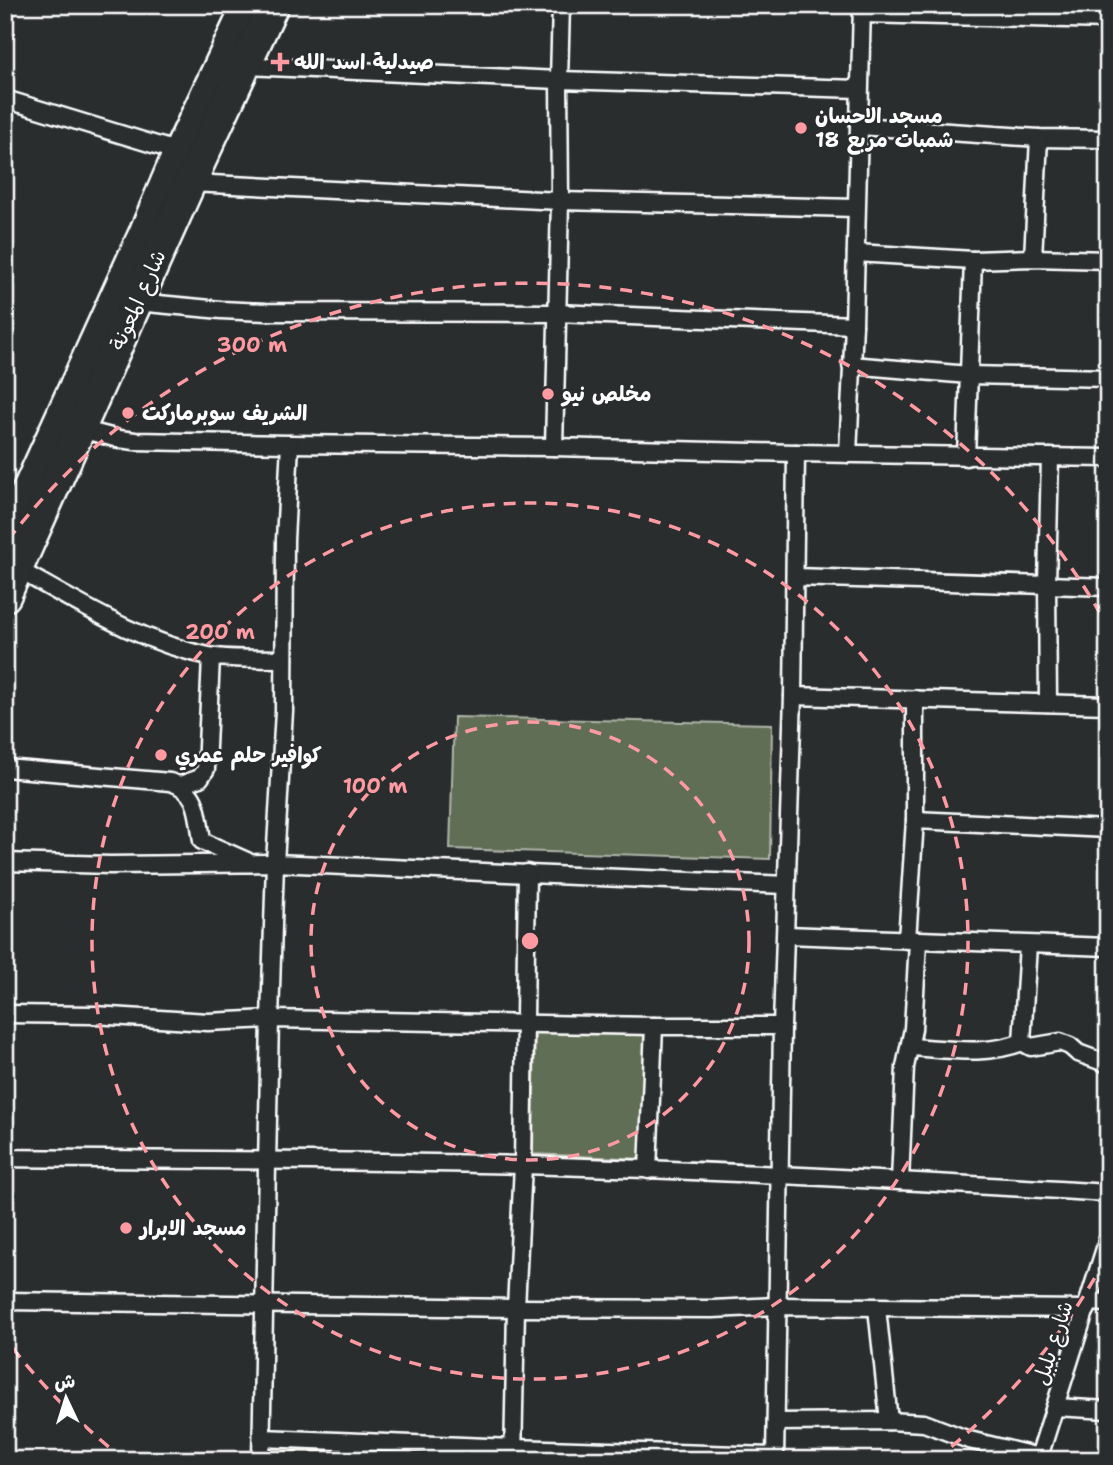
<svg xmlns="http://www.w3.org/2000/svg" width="1113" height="1465" font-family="'Shantell Sans','Playpen Sans Arabic',sans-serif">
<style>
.park{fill:#616e55;stroke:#b0b6aa;stroke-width:2}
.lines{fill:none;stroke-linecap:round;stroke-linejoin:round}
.street-casing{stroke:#fff;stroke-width:21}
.highway-casing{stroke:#fff;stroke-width:35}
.street{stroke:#2a2d2e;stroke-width:16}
.highway{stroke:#2a2d2e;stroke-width:30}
.ring{fill:none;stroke:#ff9aa2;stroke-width:3.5;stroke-dasharray:12 9}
.poi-dot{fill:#ff9aa2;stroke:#2a2d2e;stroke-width:2.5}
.labels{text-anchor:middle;stroke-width:5;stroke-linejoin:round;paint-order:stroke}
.poi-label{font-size:21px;font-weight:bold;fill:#fff;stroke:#2a2d2e;text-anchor:start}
.street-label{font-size:21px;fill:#fff;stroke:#2a2d2e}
.centre{fill:#ff9aa2;stroke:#2a2d2e;stroke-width:3.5}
.ring-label{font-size:21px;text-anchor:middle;font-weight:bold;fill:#ff9aa2;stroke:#2a2d2e;stroke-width:5;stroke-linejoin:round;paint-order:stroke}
</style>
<rect width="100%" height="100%" fill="#2a2d2e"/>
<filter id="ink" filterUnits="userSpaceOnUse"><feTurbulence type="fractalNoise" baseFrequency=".0143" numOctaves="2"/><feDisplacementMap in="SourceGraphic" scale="14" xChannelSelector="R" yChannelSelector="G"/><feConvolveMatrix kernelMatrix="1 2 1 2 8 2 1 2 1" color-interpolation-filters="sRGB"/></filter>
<g filter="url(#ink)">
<g class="park">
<polygon points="454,717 772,724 770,859 450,849"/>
<polygon points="535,1028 647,1032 644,1159 533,1154"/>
<polygon points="270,1450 504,1458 504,1460 270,1460"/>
</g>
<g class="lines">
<g class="street-casing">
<g id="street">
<polyline points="862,14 1108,20"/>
<polyline points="245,66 559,80 859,89"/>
<polyline points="5,99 179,152"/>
<polyline points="859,126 1039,138 1108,139"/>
<polyline points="190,183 560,201 856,208"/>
<polyline points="856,253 973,260 1033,258 1108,260"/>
<polyline points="1033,258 1039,138"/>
<polyline points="137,302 221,310 266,312 556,313 854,325"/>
<polyline points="851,365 969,375 1108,378"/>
<polyline points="80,429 119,439 135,441 290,444 554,447 796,453 1108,458"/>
<polyline points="290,444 285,540 284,711 275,863 786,885"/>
<polyline points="554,447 560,201 559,80 561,5"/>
<polyline points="848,454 854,325 862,5"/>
<polyline points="966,457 973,260"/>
<path d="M17,569C79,603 139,642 209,656C230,660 262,658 284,659"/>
<polyline points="795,577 1108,587"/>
<polyline points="793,696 1108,705"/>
<polyline points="1048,703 1047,585 1050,457"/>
<path d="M5,768L170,782C199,790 198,815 202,841L247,861"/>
<polyline points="180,785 200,778 206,769 211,657"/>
<polyline points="915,820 1108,829"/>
<polyline points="5,862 110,865 275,863 270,1019 261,1460"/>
<polyline points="786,935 1108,947"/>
<polyline points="907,940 915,820 915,699"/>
<polyline points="5,1014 94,1015 208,1022 270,1019 654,1026 782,1026"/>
<polyline points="1022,1042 1028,945"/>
<path d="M910,1047C947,1049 987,1056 1022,1042L1031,1047L1060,1042L1070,1046L1078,1053L1108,1064"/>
<path d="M5,1158C177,1160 349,1160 521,1165C717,1170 912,1181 1108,1193"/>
<polyline points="648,1170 654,1026"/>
<polyline points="900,1181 905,1067 913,1029 918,941"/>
<polyline points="5,1301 516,1308 712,1309 778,1306 1087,1309"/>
<polyline points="1088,1302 1108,1303"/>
<polyline points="877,1308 889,1421"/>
<polyline points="1055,1407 1108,1410"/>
<polyline points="776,1422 889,1421 924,1423 969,1440 1039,1457"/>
<polyline points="262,1438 513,1448 775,1456"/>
<polyline points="513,1460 516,1308 523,1165 527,873"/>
<polyline points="775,1460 782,1026 793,696 796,453"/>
<polyline points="1038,1460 1108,1239"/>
</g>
</g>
<g class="highway-casing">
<g id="highway">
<polyline points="5,540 144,234 179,152 248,5"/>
<polyline points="5,596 190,183 273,5"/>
</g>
</g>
<use href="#street" class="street"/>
<use href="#highway" class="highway"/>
</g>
</g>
<g class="ring">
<circle cx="530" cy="941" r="219"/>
<circle cx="530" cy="941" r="438"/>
<path d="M1105 1260A658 658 0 0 1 935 1460M125 1460A658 658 0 0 1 8 1342M8 540A658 658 0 0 1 1105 622"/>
</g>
<g class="poi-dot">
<path d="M276.5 51.5h7v7h7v7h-7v7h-7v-7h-7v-7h7z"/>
<circle cx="801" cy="128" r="7"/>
<circle cx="548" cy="394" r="7"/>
<circle cx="128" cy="413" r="7"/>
<circle cx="161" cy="755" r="7"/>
<circle cx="126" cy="1228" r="7"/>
</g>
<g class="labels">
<g class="poi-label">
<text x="294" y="69">صيدلية اسد الله</text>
<text x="815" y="123">مسجد الاحسان<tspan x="815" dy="24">شمبات مربع 18</tspan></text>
<text x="562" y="401">مخلص نيو</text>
<text x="142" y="420">الشريف سوبرماركت</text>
<text x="175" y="762">كوافير حلم عمري</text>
<text x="140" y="1235">مسجد الابرار</text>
</g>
<g class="street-label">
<text transform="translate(138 300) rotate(-66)" y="7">شارع المعونة</text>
<text transform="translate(1053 1343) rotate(-72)" y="7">شارع بلبل</text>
</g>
</g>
<circle cx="530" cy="941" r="10" class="centre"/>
<g class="ring-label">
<text x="252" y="352">300 m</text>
<text x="220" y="639">200 m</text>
<text x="375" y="793">100 m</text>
</g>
<rect width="1113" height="1465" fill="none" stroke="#2a2d2e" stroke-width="28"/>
<rect x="14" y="14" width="1085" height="1437" fill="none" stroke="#fff" stroke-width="2.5" filter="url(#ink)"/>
<g transform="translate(66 1398) rotate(356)" stroke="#2a2d2e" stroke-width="5" paint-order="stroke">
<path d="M0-5L12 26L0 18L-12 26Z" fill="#ffffff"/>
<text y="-10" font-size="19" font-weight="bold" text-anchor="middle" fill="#ffffff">ش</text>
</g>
</svg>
